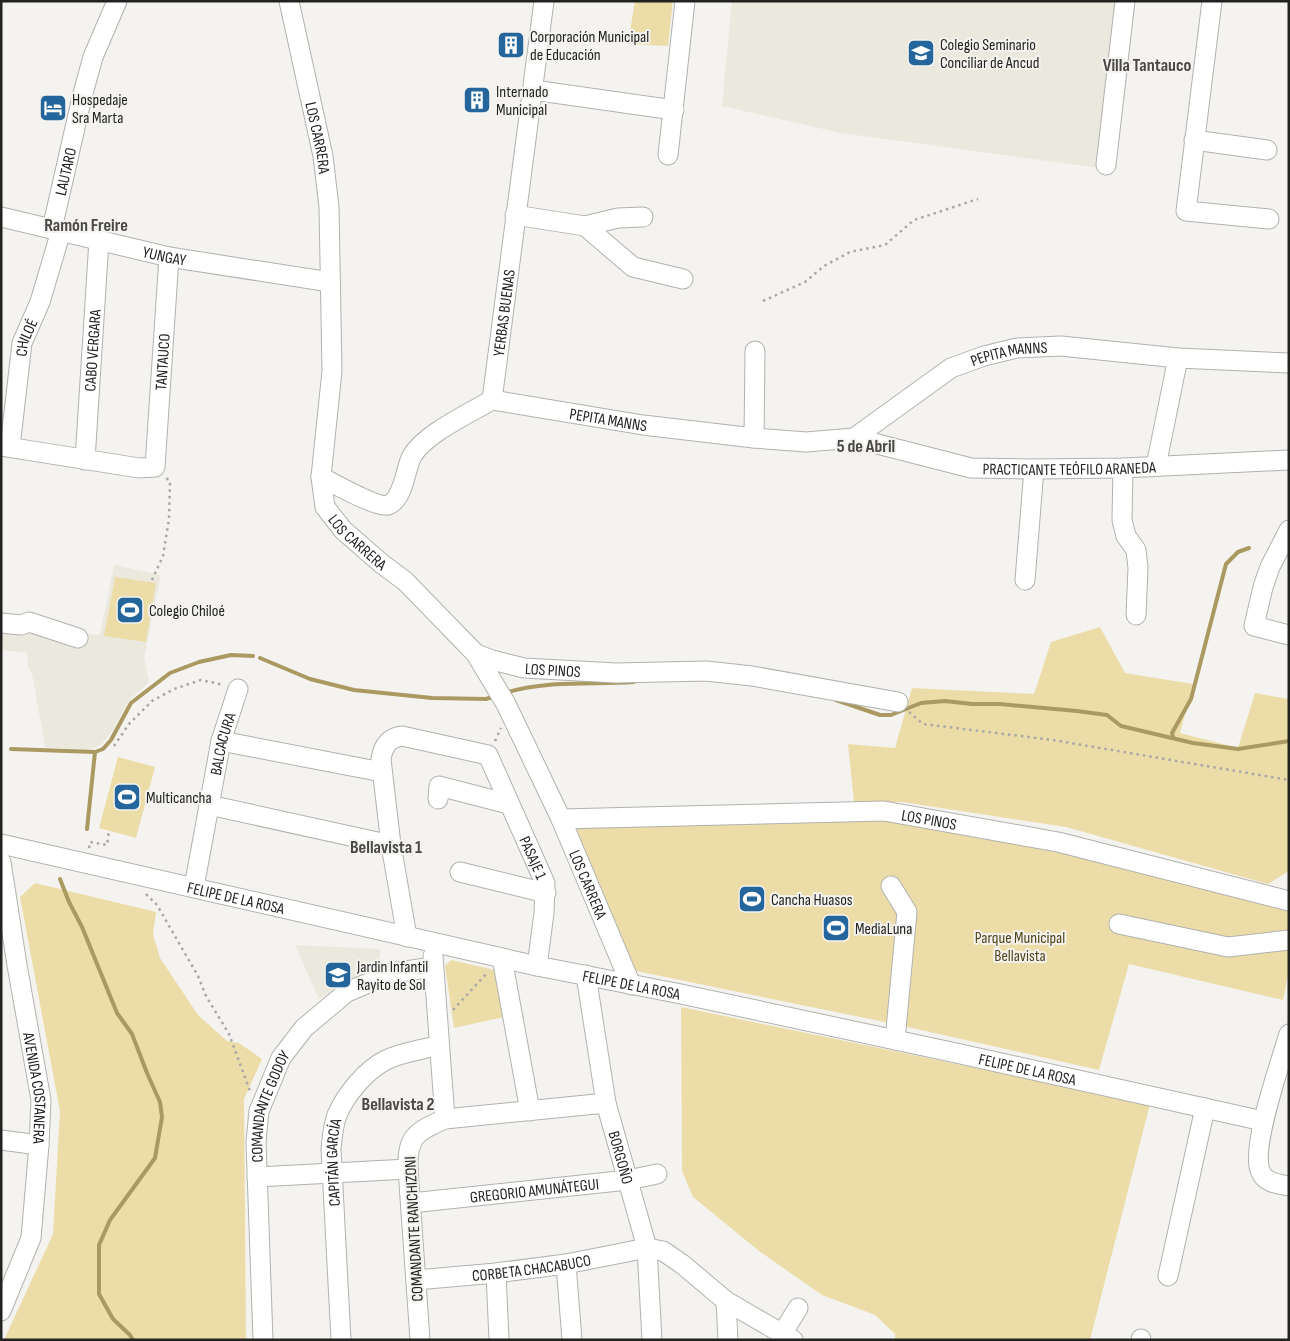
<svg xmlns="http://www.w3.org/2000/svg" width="1290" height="1341" font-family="'Sofia Sans Condensed',sans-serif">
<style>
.built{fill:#ebe8dd}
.green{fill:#ecdda8}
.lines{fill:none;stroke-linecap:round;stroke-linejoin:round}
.stream{stroke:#aa9960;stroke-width:4}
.minor-casing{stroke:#b1b1ae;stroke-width:21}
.path{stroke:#a9a8a6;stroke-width:2.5;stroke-dasharray:2.5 4;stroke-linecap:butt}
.minor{stroke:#fff;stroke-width:19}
.labels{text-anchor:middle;stroke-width:4;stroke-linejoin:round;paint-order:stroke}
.poi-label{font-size:16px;fill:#222221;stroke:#f4f3f0;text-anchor:start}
.street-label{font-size:16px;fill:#222221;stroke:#f4f3f0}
.park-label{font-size:16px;fill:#504316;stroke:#f4f3f0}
.neighbourhood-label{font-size:18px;font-weight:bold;fill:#494846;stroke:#f4f3f0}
</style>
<rect width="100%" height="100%" fill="#f4f3f0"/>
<g class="built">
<polygon points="732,1 1120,1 1100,168 841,133 722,106"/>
<polygon points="114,565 161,575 144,657 149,682 129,700 112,731 101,745 89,750 45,747 32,673 28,668 27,653 1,650 1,611 81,634 100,635"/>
<polygon points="295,945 380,949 379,970 354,980 319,999"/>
</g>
<g class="green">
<polygon points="635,1 673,1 668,46 628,44"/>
<polygon points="115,577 156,583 146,642 104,636"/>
<polygon points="1100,627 1125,673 1193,684 1180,733 1238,748 1255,693 1289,699 1289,871 1268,884 1066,827 902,802 854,802 848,744 895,748 912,688 1034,694 1051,642"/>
<polygon points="118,757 155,767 136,838 99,828"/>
<polygon points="882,820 1056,848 1289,911 1289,970 1283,1000 1129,964 1099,1070 899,1025 631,970 571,828"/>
<polygon points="35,883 156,912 153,934 160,958 198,1015 227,1041 239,1043 262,1059 244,1099 246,1340 4,1340 53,1234 60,1111 20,897"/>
<polygon points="451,960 499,971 504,1017 454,1028 445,966"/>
<polygon points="681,1007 1150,1104 1090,1340 895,1340 895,1334 875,1315 822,1295 759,1251 693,1197 682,1171"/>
</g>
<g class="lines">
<g class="stream">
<polyline points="260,658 310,679 354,690 432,698 486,699 496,696"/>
<path d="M505,693C543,680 594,685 634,682"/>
<polyline points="836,700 880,715 891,715 921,703 945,701 972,704 1000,704 1077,711 1107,715 1121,726 1193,743 1238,749 1289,741"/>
<polyline points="1173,737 1172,733 1191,699 1226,564 1238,552 1249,548"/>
<polyline points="11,749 95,752 103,749 111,740 131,703 170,673 199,662 231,655 253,656"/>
<polyline points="87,829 95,752"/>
<polyline points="60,879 69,902 82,927 117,1013 132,1034 147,1073 160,1102 162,1117 155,1158 110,1220 99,1245 99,1294 113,1319 130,1335 133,1340"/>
</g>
<g class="minor-casing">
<g id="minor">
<path id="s1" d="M289,1L323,156L329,207L332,371L321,477L325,507L343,530L382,564L405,581L476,654L506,704L561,819L631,985"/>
<polyline points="1212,1 1186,211 1269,219"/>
<polyline points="533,90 674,110"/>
<polyline points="1194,140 1267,150"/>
<polyline points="668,155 685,1"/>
<polyline points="1106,165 1125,1"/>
<polyline points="515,215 585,226 633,267 683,279"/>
<path id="s2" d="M1,217L169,257L330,282"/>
<polyline points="585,226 618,218 643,217"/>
<path id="s3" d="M52,229L82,97L93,57L117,1"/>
<path id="s4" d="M492,400L643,425L754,438L806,442L854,438L951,368L984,356L1017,348L1061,346L1178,358L1289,363"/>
<path id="s5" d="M492,400L544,1"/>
<polyline points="754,438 755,351"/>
<path id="s6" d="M854,438L971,468L1034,469L1123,468L1289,460"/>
<path id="s7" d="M1,446L139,468L155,467L169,257"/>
<path id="s8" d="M10,447L22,343L40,302L61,231"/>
<path id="s9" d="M85,460L99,240"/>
<polyline points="1156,466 1178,358"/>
<polyline points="1123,468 1122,520 1126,536 1136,550 1138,568 1136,615"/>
<path d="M321,477C333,483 377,508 388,505C403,500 405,471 411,458C422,435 470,413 492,400"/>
<polyline points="1289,530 1270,567 1263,587 1254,626 1289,635"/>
<polyline points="1025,580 1034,469"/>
<polyline points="1,623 21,625 29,622 78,638"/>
<path id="s10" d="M476,654L492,660L524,668L616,673L706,671L752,676L898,702"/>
<polyline points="221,741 382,772"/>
<polyline points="438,799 439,786 509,804"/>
<polyline points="209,805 391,845"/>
<path id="s11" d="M561,819L884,811L1058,842L1289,901"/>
<path id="s12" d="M1,844L537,966L681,994L956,1053L1263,1121"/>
<path id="s13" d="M1,862L17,965L41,1100L39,1145L31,1238L1,1311"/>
<polyline points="460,872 546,893"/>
<polyline points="891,886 907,912 895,1040"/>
<path id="s14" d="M194,887L221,741L238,689"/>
<polyline points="1119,924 1228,947 1289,940"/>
<path id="s15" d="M407,937L391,845L381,759C383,746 389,738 402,736L488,755L545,883L544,913L537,966"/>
<polyline points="433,956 445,1119"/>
<polyline points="502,958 530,1111"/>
<path id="s16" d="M586,975L606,1103L647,1248L652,1340"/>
<path d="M1289,1034C1281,1061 1251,1146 1260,1170C1264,1183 1278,1184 1289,1186"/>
<polyline points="1,1140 39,1145"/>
<polyline points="257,1177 408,1169"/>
<path id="s17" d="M411,1203L628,1180L657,1174"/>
<polyline points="566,1264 572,1340"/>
<polyline points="496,1273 499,1340"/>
<polyline points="1168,1276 1205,1108"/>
<path id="s18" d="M416,1280L496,1273L566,1264L647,1248L663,1251L682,1264L726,1301L793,1340"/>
<polyline points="726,1301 728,1340"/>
<polyline points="782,1334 798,1308"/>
<path id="s19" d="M263,1340L256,1142L259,1111L281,1058L304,1028L347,992L392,973L433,967"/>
<path id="s20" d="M341,1340L331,1149C332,1138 333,1126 337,1115C346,1094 366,1070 386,1060C402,1052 422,1050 439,1045"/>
<path d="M420,1340L408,1169C407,1136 416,1132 445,1119L606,1103"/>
<polyline points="1141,1340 1141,1339"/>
</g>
</g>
<g class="path">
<polyline points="763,301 805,282 824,266 850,252 885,245 914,220 978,199"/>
<polyline points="152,580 163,556 169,519 170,481 166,478"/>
<polyline points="909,712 923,724 1053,740 1289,780"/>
<polyline points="495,741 501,728"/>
<polyline points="114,746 129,724 152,701 174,689 201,680 224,685"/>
<polyline points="89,848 90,842 107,845 109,830"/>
<polyline points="146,894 157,905 198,976 206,996 229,1034 250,1091"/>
<polyline points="453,1010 488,972"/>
</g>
<use href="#minor" class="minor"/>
</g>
<defs>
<g id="building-square" transform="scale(1.4375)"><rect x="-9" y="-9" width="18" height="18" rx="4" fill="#24669b" stroke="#f4f3f0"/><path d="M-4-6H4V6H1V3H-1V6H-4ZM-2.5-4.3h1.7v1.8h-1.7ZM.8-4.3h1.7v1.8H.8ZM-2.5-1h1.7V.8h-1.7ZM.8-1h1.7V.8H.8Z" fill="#fff"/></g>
<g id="school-square" transform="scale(1.4375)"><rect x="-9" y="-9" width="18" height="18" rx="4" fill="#24669b" stroke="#f4f3f0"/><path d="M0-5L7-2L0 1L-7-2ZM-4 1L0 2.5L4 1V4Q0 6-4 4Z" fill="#fff"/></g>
<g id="hotel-square" transform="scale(1.4375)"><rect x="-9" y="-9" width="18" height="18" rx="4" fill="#24669b" stroke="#f4f3f0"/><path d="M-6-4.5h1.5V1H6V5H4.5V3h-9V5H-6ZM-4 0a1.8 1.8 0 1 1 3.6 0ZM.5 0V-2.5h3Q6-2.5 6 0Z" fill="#fff"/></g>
<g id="stadium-square" transform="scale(1.4375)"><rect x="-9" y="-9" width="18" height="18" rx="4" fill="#24669b" stroke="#f4f3f0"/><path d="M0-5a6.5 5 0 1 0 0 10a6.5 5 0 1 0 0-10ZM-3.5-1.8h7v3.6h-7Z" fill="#fff"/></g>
</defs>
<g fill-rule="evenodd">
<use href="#building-square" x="511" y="45"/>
<use href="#school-square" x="921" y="53"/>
<use href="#building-square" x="477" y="100"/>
<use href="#hotel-square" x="53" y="108"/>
<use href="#stadium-square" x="130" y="610"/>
<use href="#stadium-square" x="127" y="797"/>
<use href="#stadium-square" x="752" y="899"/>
<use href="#stadium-square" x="836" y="928"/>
<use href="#school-square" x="338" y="975"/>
</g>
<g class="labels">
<g class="poi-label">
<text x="530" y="42">Corporación Municipal<tspan x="530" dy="18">de Educación</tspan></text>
<text x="940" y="50">Colegio Seminario<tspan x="940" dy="18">Conciliar de Ancud</tspan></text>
<text x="496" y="97">Internado<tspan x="496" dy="18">Municipal</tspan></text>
<text x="72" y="105">Hospedaje<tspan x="72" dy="18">Sra Marta</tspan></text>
<text x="149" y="616">Colegio Chiloé</text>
<text x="146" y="803">Multicancha</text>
<text x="771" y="905">Cancha Huasos</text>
<text x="855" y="934">MediaLuna</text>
<text x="357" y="972">Jardin Infantil<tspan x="357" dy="18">Rayito de Sol</tspan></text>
</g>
<g class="street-label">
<text dy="6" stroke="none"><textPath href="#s1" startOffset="140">LOS CARRERA</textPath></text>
<text dy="6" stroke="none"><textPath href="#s3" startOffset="59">LAUTARO</textPath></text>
<text dy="6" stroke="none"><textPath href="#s2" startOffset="168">YUNGAY</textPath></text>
<text dy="6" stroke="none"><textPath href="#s5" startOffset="88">YERBAS BUENAS</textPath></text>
<text dy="6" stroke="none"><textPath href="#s8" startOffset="111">CHILOÉ</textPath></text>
<text dy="6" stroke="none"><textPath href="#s9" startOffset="110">CABO VERGARA</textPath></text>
<text dy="6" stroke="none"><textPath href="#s4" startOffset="545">PEPITA MANNS</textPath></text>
<text dy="6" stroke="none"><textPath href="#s7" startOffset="261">TANTAUCO</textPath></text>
<text dy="6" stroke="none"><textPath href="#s4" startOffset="118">PEPITA MANNS</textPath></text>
<text dy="6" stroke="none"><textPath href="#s6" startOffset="219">PRACTICANTE TEÓFILO ARANEDA</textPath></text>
<text dy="6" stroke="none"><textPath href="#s1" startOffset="559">LOS CARRERA</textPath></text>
<text dy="6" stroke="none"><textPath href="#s10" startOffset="79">LOS PINOS</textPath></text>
<text dy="6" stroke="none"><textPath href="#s14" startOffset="146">BALCACURA</textPath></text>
<text dy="6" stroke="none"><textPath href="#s11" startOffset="369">LOS PINOS</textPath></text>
<text dy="6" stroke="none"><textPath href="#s15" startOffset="414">PASAJE 1</textPath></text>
<text dy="6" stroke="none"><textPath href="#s1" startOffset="979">LOS CARRERA</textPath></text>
<text dy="6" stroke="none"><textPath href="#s12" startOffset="241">FELIPE DE LA ROSA</textPath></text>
<text dy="6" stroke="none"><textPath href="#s12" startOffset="646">FELIPE DE LA ROSA</textPath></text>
<text dy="6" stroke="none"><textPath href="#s12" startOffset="1051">FELIPE DE LA ROSA</textPath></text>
<text dy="6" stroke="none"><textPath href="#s13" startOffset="229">AVENIDA COSTANERA</textPath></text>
<text dy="6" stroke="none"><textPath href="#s19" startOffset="236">COMANDANTE GODOY</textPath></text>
<text dy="6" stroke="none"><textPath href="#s16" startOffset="186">BORGOÑO</textPath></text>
<text dy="6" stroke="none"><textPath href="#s20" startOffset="178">CAPITÁN GARCÍA</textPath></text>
<text dy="6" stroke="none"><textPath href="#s17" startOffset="124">GREGORIO AMUNÁTEGUI</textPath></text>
<text transform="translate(413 1229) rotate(-93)" y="6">COMANDANTE RANCHIZONI</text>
<text dy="6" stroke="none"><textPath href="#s18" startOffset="116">CORBETA CHACABUCO</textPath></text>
</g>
<g class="park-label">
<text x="1020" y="943">Parque Municipal<tspan x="1020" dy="18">Bellavista</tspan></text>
</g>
<g class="neighbourhood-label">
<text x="1147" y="71">Villa Tantauco</text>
<text x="86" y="231">Ramón Freire</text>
<text x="866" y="452">5 de Abril</text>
<text x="386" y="853">Bellavista 1</text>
<text x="398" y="1110">Bellavista 2</text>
</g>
</g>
<rect width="1290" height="1341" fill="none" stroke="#222221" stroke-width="5"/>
</svg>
